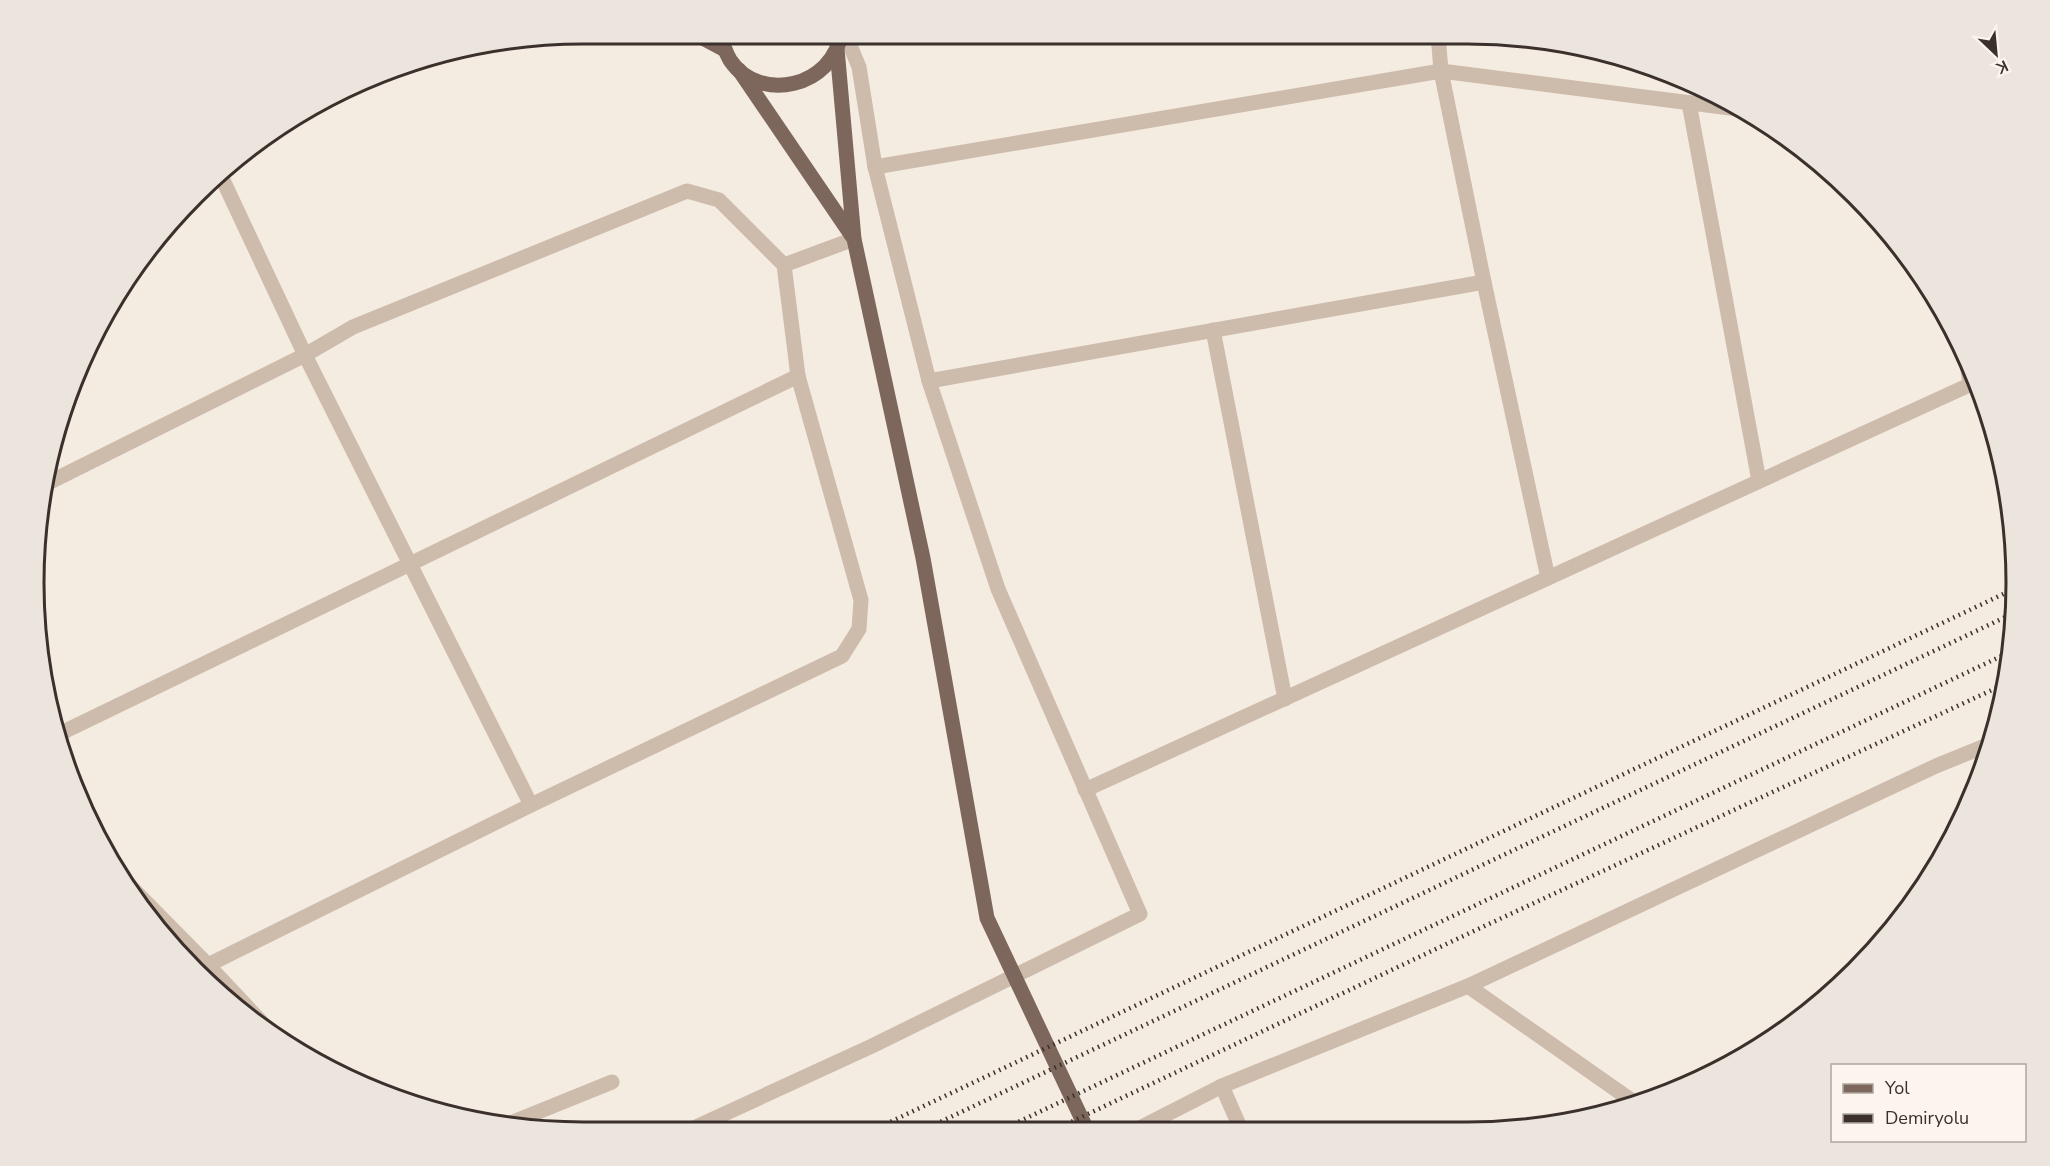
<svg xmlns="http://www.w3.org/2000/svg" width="2050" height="1166" font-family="'Nunito Sans',sans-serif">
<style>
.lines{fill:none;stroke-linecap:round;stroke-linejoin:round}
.minor{stroke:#cdbbac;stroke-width:15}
.major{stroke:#7d675c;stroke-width:15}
.rail{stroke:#3b302b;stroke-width:4.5;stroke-dasharray:1.5 4.5;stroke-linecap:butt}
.rim{fill:none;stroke:#3b302b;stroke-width:3}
</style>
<rect width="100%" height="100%" fill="#f4ebe1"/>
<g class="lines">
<g class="minor">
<polyline points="1438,34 1441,71 1484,282 1548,578"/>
<polyline points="1689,103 1759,481"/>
<polyline points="875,167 1441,71 1738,109"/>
<polyline points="221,176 305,355 531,805"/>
<polyline points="784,265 854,239"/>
<polyline points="1213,330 1285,699"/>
<polyline points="1966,356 1970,384"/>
<polyline points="929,381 1484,282"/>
<polyline points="48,483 305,355 353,327 687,191 719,200 784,265 798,376 861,600 859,629 842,656 531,805 208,965"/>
<polyline points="57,735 798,376"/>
<polyline points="1085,790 1978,381"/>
<polyline points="129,885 208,965 280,1042"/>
<polyline points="1468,986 1638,1105"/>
<polyline points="508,1124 612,1082"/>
<polyline points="685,1132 872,1046 1140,914 998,589 929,381 875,167 859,67 845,33"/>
<polyline points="1132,1132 1222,1086"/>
<polyline points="1242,1132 1222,1086 1468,986 1936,766 1990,744"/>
</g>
<g class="major">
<polyline points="693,33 725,50"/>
<path d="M720,33C722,42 725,51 730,60C760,105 834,86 841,33"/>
<polyline points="837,49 854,239 923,558 987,918 1088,1132"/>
<polyline points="739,70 852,236"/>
</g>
<g class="rail">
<polyline points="869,1132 2016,588"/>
<polyline points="919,1132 2014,613"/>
<polyline points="997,1132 2010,652"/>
<polyline points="1050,1132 1476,930 2007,683"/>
</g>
</g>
<path d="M0 0H2050V1166H0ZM583 44H1467A539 539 0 0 1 2006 583V583A539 539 0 0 1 1467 1122H583A539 539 0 0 1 44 583V583A539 539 0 0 1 583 44Z" fill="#ece5de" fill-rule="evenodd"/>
<path class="rim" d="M583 44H1467A539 539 0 0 1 2006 583V583A539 539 0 0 1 1467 1122H583A539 539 0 0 1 44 583V583A539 539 0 0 1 583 44Z"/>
<rect x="1831" y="1064" width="195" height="78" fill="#fbf5ee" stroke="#aea6a0" stroke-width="1.5"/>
<rect x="1843" y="1084" width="30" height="9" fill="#7d675c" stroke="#aea6a0" stroke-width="1.5"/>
<text x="1885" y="1094" font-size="18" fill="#3b302b">Yol</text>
<rect x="1843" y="1114" width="30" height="9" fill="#3b302b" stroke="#aea6a0" stroke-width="1.5"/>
<text x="1885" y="1124" font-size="18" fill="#3b302b">Demiryolu</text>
<g transform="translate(1996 54) rotate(154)" stroke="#fbf5ee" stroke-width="4.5" paint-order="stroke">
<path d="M0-4.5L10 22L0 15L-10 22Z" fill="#3b302b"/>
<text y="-9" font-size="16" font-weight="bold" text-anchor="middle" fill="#3b302b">K</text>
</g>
</svg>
